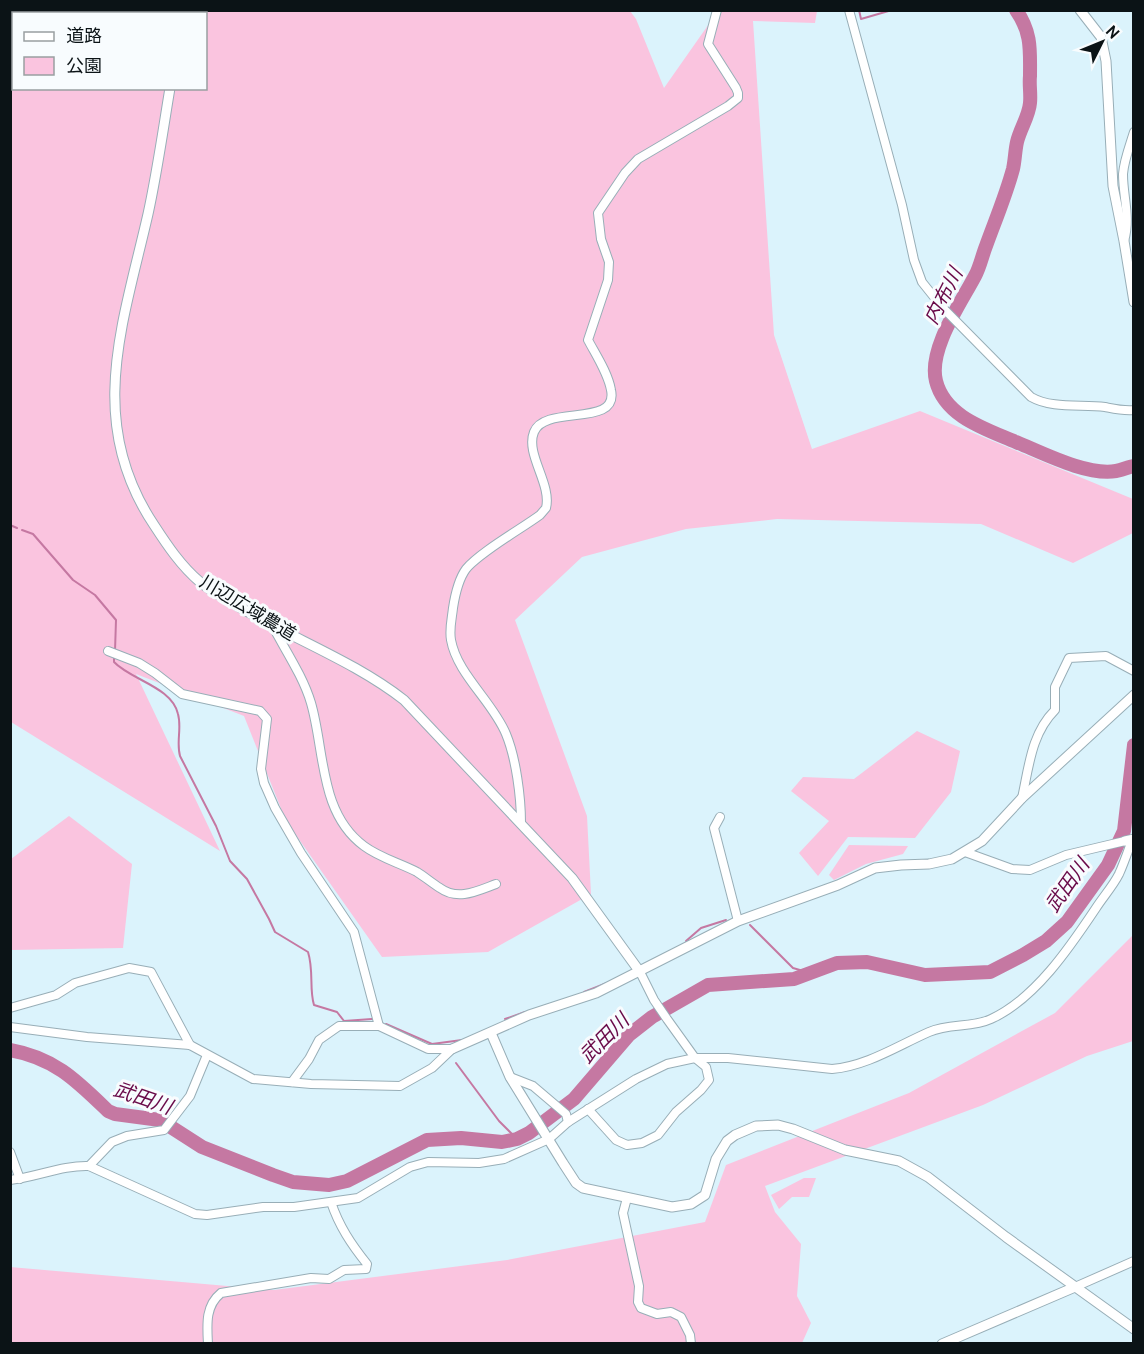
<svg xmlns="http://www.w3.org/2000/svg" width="1144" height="1354" font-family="Cabin,'Noto Sans JP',sans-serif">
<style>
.green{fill:#fac4df;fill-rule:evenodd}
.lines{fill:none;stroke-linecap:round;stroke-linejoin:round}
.stream{stroke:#c578a2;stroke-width:2}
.river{stroke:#c578a2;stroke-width:14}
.minor-casing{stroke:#98aeb7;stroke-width:10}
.tertiary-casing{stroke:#98aeb7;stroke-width:11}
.minor{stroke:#fff;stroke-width:8}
.tertiary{stroke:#fff;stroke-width:9}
.labels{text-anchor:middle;stroke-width:6;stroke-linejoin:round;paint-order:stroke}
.street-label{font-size:18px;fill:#0b1316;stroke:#f8fcfe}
.water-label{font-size:20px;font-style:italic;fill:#690a49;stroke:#f8fcfe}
</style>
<rect width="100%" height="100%" fill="#dbf3fc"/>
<g class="green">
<path d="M10,11H630L636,19L664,88L718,11H817L815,23L753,21L774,335L812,449L920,411L1133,499V533L1073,563L981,524L777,519L686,529L582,557L515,620L587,816L591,894L488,952L382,957L286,821L244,716L136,674L220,851L11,722ZM14,14H206V88H14Z"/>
<polygon points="917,731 960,751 951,792 915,838 848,837 818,876 799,853 829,821 791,791 803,777 854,779"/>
<polygon points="69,816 132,864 123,948 11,950 11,859"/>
<polygon points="849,845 908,846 903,854 866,864 834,880 829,875"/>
<polygon points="1133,935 1133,1041 1087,1056 983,1105 765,1186 775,1212 801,1244 797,1296 811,1323 802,1343 11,1343 10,1267 274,1290 507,1260 705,1222 726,1165 909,1093 1055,1013"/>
<polygon points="804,1178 816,1178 809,1197 792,1197 779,1209 771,1195"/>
</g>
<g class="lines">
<g class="stream">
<polyline points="859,10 861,19 892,10"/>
<polyline points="10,525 17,528"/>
<polyline points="22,530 33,534 73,580 95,595 116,620 115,651"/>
<path d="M114,656V662C131,680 172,687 178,714C182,728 176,742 180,756L216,826L230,861L247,879L269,919L275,932L308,952C314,971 309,989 314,1005L337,1012L344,1021L372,1019"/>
<polyline points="750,925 793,968 810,973"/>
<polyline points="686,941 701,928 726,920"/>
<polyline points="584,992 607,983"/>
<polyline points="505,1019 525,1012"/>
<polyline points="386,1024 432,1044 462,1040"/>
<polyline points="456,1063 499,1121 517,1139"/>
</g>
<g class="river">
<path d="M1016,10C1032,33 1030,50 1030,76C1029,85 1031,94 1030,103C1029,116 1020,129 1017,142C1015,151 1015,160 1013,169C1006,195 995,221 986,246C982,256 980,267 975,276C961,303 928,349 936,381C945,417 986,429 1016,442C1043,453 1087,476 1116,471C1122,470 1128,467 1134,466"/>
<path d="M10,1050C55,1058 77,1081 108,1111L115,1114L160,1120L202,1147L273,1175L293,1182L329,1185L347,1181L427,1140L461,1138L502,1142L517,1139L529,1133L574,1099L629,1035L652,1017L708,985L794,979L837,963L867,962L925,975L990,972L1023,955L1046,941L1067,922L1108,865L1124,831L1134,745"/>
</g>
<g class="minor-casing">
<g id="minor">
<path d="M849,10L902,205L914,260L922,282L942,307L1031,397C1052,409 1081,404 1105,407C1115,409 1123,411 1134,410"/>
<path d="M1124,241C1131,217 1123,198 1123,174C1124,160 1130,145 1134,132"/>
<path d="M272,625C285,650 303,676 311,703C325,751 319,813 364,846C380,858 400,863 417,872C425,877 432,883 440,888C458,901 477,891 496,884"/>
<polyline points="108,651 139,663 155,673 182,694 260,711 267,719 261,769 264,783 275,808 301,853 354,932 379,1026"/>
<path d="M1022,798C1029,767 1031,734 1055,710V687L1069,658L1106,656L1134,671"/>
<polyline points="720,817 714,828 738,921"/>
<path d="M521,823C521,797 516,758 506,734C493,702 457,674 451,640C449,629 452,618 453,608C455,595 458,580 466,569C480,552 521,529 540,515L546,508C552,484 525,454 534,432C545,404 619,428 611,390C608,373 596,355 588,340L608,280L609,262L601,239L598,213L625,173L638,159L728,106L738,98V93L736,88L708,44L717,10"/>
<polyline points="965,852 1012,869 1030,870 1066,855 1125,841"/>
<polyline points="10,1008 56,995 75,983 129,968 151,972 190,1045"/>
<polyline points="10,1027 87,1037 190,1045 253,1079 311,1084 400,1086 432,1068 452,1049"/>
<polyline points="510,1077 533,1086 566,1114 568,1122"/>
<polyline points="292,1082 309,1059 319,1040 339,1026 379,1026 428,1049 452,1049"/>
<polyline points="588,1109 616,1140 627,1145 642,1143 658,1135 676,1112 701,1090 709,1080 706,1067 695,1058 667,1019 654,1000 640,972"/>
<polyline points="10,1152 20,1179"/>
<polyline points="89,1166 112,1142 127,1136 164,1130 190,1096 207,1055"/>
<path d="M10,1180C37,1177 63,1165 89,1166L195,1214L207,1215L263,1207H294L358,1198L410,1167L428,1162L479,1163L504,1159L549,1139L568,1122L636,1079L667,1064L695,1058H728L832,1069C867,1066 897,1046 929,1032C949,1023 972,1028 991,1019C1035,999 1070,947 1096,908C1103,897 1113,886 1119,874C1124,863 1128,851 1132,840"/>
<polyline points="627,1198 623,1213 639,1286 638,1302 641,1308 657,1314 671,1312 681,1317 690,1335 691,1344"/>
<polyline points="1075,1287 1134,1261"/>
<path d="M208,1344C207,1325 205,1306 221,1293L311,1278L329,1279L344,1270L366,1269L367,1264C351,1244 339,1226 331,1202"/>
</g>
</g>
<g class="tertiary-casing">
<g id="tertiary">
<polyline points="1080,10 1101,37 1106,61 1113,186 1124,241 1134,302"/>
<polyline points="178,14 179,10"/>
<path d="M170,88C163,130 157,173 148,214C123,324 85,422 154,525C167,545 181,566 200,582C215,594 233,603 250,613C301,642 358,664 404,700L572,878L640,972"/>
<polyline points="1125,841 1134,839"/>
<polyline points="491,1033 510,1077 563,1163 576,1183 583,1188 672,1207 691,1204 705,1195 716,1159 727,1141 735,1135 756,1126 778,1125 793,1129 845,1150 899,1161 928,1177 1006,1237 1134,1329"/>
<polyline points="452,1049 529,1015 596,993 738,921 838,885 875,868 901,865 929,864 952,859 982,841 1022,798 1134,695"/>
<polyline points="942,1344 1075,1287"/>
</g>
</g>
<use href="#minor" class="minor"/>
<use href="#tertiary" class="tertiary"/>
</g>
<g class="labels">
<g class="street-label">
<text transform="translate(248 608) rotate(31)" y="6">川辺広域農道</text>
</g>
<g class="water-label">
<text transform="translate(943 296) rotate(-63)" y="7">内布川</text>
<text transform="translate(1067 885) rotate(-55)" y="7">武田川</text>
<text transform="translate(604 1038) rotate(-45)" y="7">武田川</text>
<text transform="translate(143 1098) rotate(19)" y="7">武田川</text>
</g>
</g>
<rect width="1144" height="1354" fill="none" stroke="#0b1316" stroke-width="24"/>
<rect x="12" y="12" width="195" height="78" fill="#f8fcfe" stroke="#999fa1" stroke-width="1.5"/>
<rect x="24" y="32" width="30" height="9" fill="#ffffff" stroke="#999fa1" stroke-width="1.5"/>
<text x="66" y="42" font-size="18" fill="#0b1316">道路</text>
<rect x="24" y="57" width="30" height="18" fill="#fac4df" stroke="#999fa1" stroke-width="1.5"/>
<text x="66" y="72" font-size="18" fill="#0b1316">公園</text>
<g transform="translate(1102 42) rotate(47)" stroke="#f8fcfe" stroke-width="4.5" paint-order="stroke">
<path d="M0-4.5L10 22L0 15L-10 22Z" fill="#0b1316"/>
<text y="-9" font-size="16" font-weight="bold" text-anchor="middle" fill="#0b1316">N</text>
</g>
</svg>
